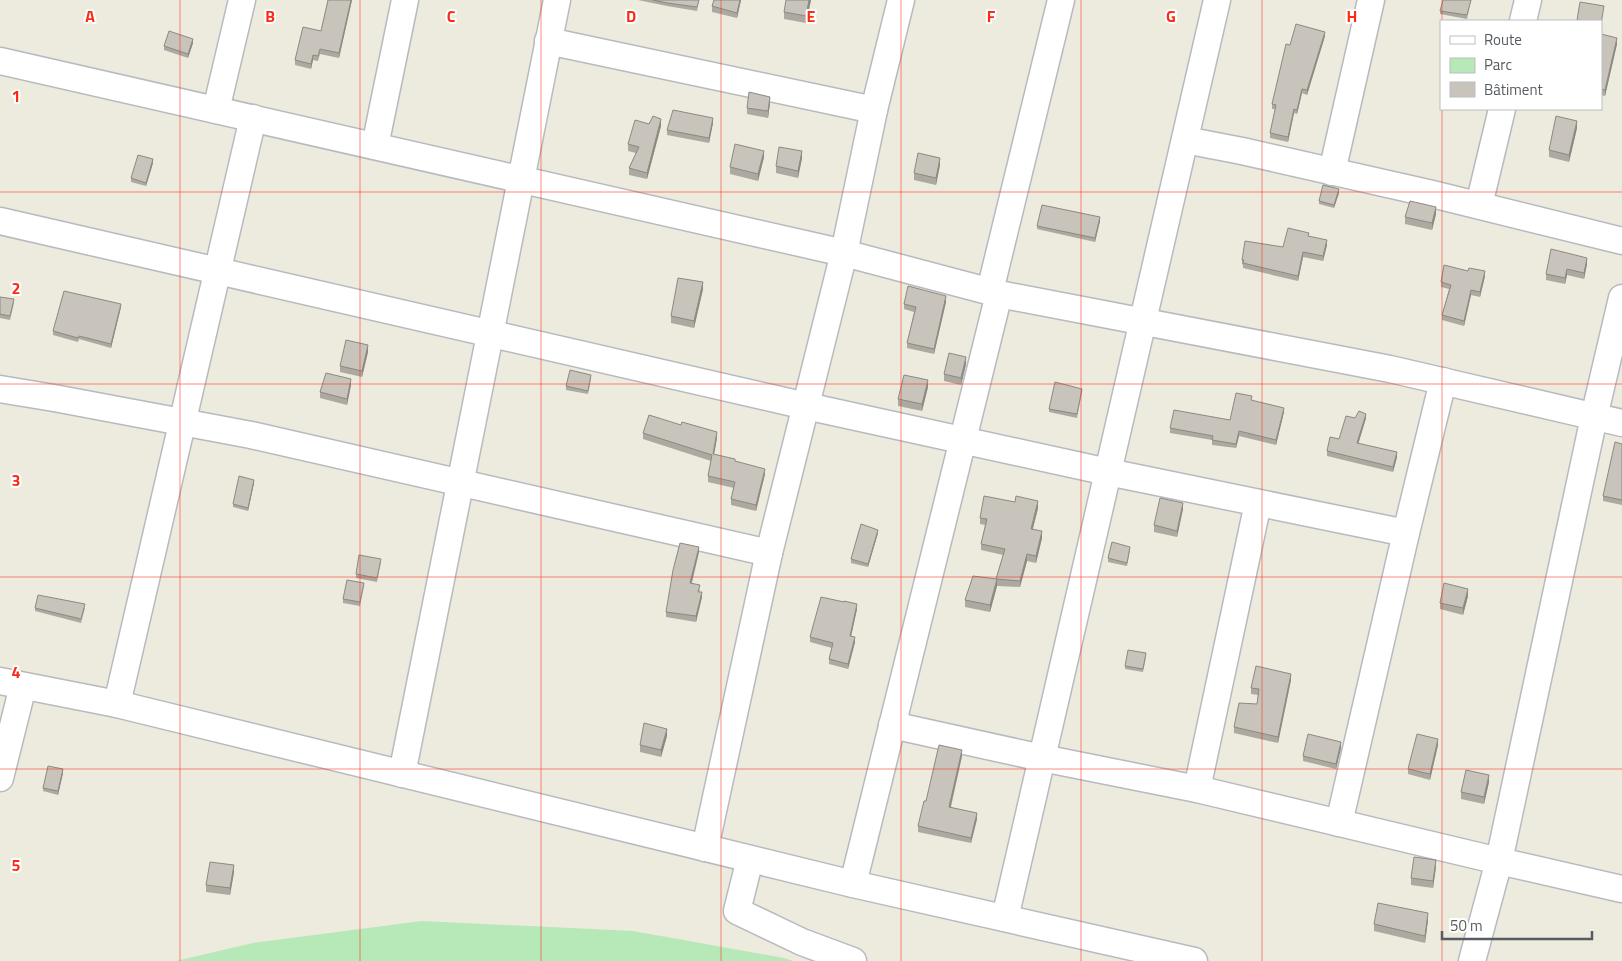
<svg xmlns="http://www.w3.org/2000/svg" width="1622" height="961" font-family="'Titillium Web',sans-serif">
<style>
.green{fill:#b7e8b8}
.lines{fill:none;stroke-linecap:round;stroke-linejoin:round}
.minor-casing{stroke:#b7babf;stroke-width:29}
.minor{stroke:#fff;stroke-width:26}
.wall{fill:#aca9a1}
.shaded-wall{fill:#8c8983}
.building{fill:#c8c4bb;stroke:#8c8983}
.grid{fill:none;stroke:#fb2b16;stroke-width:1;stroke-opacity:0.55}
.grid-label{font-size:16px;text-anchor:middle;font-weight:bold;fill:#fb2b16;stroke:#fff;stroke-width:4;stroke-linejoin:round;paint-order:stroke}
</style>
<rect width="100%" height="100%" fill="#edeade"/>
<polygon class="green" points="422,921 633,931 784,958 793,961 176,961 253,943"/>
<g class="lines">
<g class="minor-casing">
<g id="minor">
<polyline points="1523,21 1528,0"/>
<polyline points="548,41 874,110"/>
<polyline points="0,61 844,253 999,294 1390,369 1622,423"/>
<polyline points="216,110 242,0"/>
<polyline points="1185,140 1242,151 1432,194 1622,241"/>
<polyline points="375,146 405,0"/>
<polyline points="1332,172 1371,0"/>
<polyline points="1479,205 1502,109"/>
<polyline points="0,221 806,406 1108,472 1406,533"/>
<polyline points="990,291 1061,0"/>
<polyline points="0,389 54,398 251,435 769,553"/>
<polyline points="0,681 117,704 853,884 1194,961"/>
<polyline points="117,704 253,118"/>
<polyline points="892,725 1042,758 1197,789 1499,861 1622,889"/>
<polyline points="402,774 557,0"/>
<polyline points="0,778 23,686"/>
<polyline points="1197,789 1258,503"/>
<polyline points="1339,823 1406,533 1443,381"/>
<polyline points="705,848 769,553 844,253 874,110 901,0"/>
<polyline points="750,859 737,911 802,942 853,961"/>
<polyline points="853,884 999,294"/>
<polyline points="1005,918 1217,0"/>
<polyline points="1472,961 1499,861 1594,417 1622,298"/>
</g>
</g>
<use href="#minor" class="minor"/>
</g>
<g class="wall">
<polygon points="328,0 352,0 339,58 320,54 318,61 313,60 311,69 295,65 295,60 321,31"/>
<polygon points="638,0 699,0 697,11 667,6"/>
<polygon points="741,0 737,18 712,12 712,6"/>
<polygon points="811,0 806,23 784,19 784,12"/>
<polygon points="1471,0 1467,19 1440,14 1440,11"/>
<polygon points="1601,34 1617,44 1605,96 1601,95"/>
<polygon points="1325,36 1307,95 1302,93 1297,114 1294,113 1288,142 1270,138 1270,133 1275,109 1272,109 1272,104 1290,45"/>
<polygon points="193,43 188,58 164,50 164,46"/>
<polygon points="770,103 768,118 747,114 747,108"/>
<polygon points="713,123 709,143 667,135 667,130"/>
<polygon points="649,124 661,126 647,179 629,175 629,168 636,153 628,151 628,144"/>
<polygon points="1577,128 1569,162 1549,157 1549,150"/>
<polygon points="764,157 758,181 730,174 730,167"/>
<polygon points="802,158 798,178 776,173 776,166"/>
<polygon points="153,163 146,186 131,182 131,178"/>
<polygon points="940,165 936,185 914,180 914,173"/>
<polygon points="1339,193 1334,208 1319,204 1319,201"/>
<polygon points="1436,214 1432,230 1405,224 1405,217"/>
<polygon points="1100,221 1095,242 1037,229 1037,226"/>
<polygon points="1309,236 1327,245 1323,261 1303,257 1298,281 1243,268 1243,265 1242,264 1242,260 1283,247"/>
<polygon points="1587,264 1584,279 1567,275 1565,284 1546,280 1546,274"/>
<polygon points="1485,276 1480,297 1471,295 1464,326 1442,320 1442,315 1449,289 1441,287 1441,282"/>
<polygon points="703,289 694,328 671,323 671,316"/>
<polygon points="0,297 14,303 10,320 0,318"/>
<polygon points="946,302 934,354 907,348 907,343 914,312 904,309 904,304"/>
<polygon points="121,307 111,348 79,339 78,342 53,335 53,331"/>
<polygon points="368,352 362,377 340,372 340,366"/>
<polygon points="966,364 961,385 944,381 944,374"/>
<polygon points="591,378 588,394 566,390 566,386"/>
<polygon points="351,385 347,405 320,398 320,392"/>
<polygon points="928,387 922,411 898,406 898,399"/>
<polygon points="1082,392 1077,418 1049,412 1049,409"/>
<polygon points="1252,401 1284,412 1276,445 1239,436 1236,448 1212,445 1212,440 1170,433 1170,428 1230,420"/>
<polygon points="1355,418 1366,418 1358,444 1397,457 1393,472 1327,456 1327,451 1339,439"/>
<polygon points="643,433 717,438 714,454 735,461 765,474 756,511 731,505 731,499 734,488 708,482 708,476 711,461 643,439"/>
<polygon points="1622,444 1622,505 1603,501 1603,496"/>
<polygon points="254,483 248,511 233,507 233,504"/>
<polygon points="1038,508 1033,529 1042,538 1036,563 1027,561 1020,587 997,586 990,612 965,607 965,600 996,579 1003,555 981,550 981,544 985,525 980,524 980,518"/>
<polygon points="1183,509 1177,537 1154,532 1154,525"/>
<polygon points="878,533 868,567 851,563 851,559"/>
<polygon points="1130,550 1127,566 1108,562 1108,558"/>
<polygon points="699,552 692,583 700,590 699,592 702,597 696,622 666,617 666,612"/>
<polygon points="381,562 377,582 356,578 356,574"/>
<polygon points="364,586 360,606 343,603 343,599"/>
<polygon points="1468,596 1463,615 1440,609 1440,603"/>
<polygon points="35,608 85,608 81,623 35,611"/>
<polygon points="857,609 851,636 855,642 848,669 829,664 829,659 832,648 810,642 810,637"/>
<polygon points="1146,657 1143,672 1125,669 1125,666"/>
<polygon points="1291,680 1278,743 1234,733 1234,727 1257,704 1258,695 1251,694 1251,688"/>
<polygon points="667,736 661,757 640,752 640,745"/>
<polygon points="1438,745 1430,780 1408,774 1408,769"/>
<polygon points="1341,748 1336,769 1303,761 1303,756"/>
<polygon points="962,756 951,807 977,819 971,843 918,832 918,826 926,801"/>
<polygon points="63,773 58,795 43,791 43,788"/>
<polygon points="1489,782 1484,804 1461,799 1461,792"/>
<polygon points="1436,867 1433,888 1411,885 1411,878"/>
<polygon points="234,872 230,895 206,892 206,885"/>
<polygon points="1428,920 1425,943 1374,931 1374,924"/>
</g>
<g class="shaded-wall">
<polygon points="351,0 352,0 339,58 339,53"/>
<polygon points="740,0 741,0 737,18 737,13"/>
<polygon points="809,0 811,0 806,23 806,16"/>
<polygon points="1325,32 1325,36 1307,95 1307,90"/>
<polygon points="1617,38 1617,44 1605,96 1605,90"/>
<polygon points="193,39 193,43 188,58 188,54"/>
<polygon points="313,55 313,60 311,69 311,64"/>
<polygon points="1302,89 1302,93 1297,114 1297,110"/>
<polygon points="770,97 770,103 768,118 768,111"/>
<polygon points="1294,109 1294,113 1288,142 1288,137"/>
<polygon points="713,118 713,123 709,143 709,138"/>
<polygon points="661,119 661,126 647,179 647,173"/>
<polygon points="1577,121 1577,128 1569,162 1569,155"/>
<polygon points="764,151 764,157 758,181 758,174"/>
<polygon points="802,151 802,158 798,178 798,171"/>
<polygon points="940,158 940,165 936,185 936,178"/>
<polygon points="153,159 153,163 146,186 146,183"/>
<polygon points="1339,189 1339,193 1334,208 1334,205"/>
<polygon points="1436,207 1436,214 1432,230 1432,223"/>
<polygon points="1100,217 1100,221 1095,242 1095,238"/>
<polygon points="1327,240 1327,245 1323,261 1323,256"/>
<polygon points="1303,252 1303,257 1298,281 1298,276"/>
<polygon points="1587,258 1587,264 1584,279 1584,273"/>
<polygon points="1567,269 1567,275 1565,284 1565,278"/>
<polygon points="1485,271 1485,276 1480,297 1480,292"/>
<polygon points="703,282 703,289 694,328 694,321"/>
<polygon points="1471,290 1471,295 1464,326 1464,321"/>
<polygon points="946,296 946,302 934,354 934,349"/>
<polygon points="121,304 121,307 111,348 111,344"/>
<polygon points="368,345 368,352 362,377 362,371"/>
<polygon points="966,357 966,364 961,385 961,378"/>
<polygon points="351,379 351,385 347,405 347,399"/>
<polygon points="928,380 928,387 922,411 922,404"/>
<polygon points="1284,408 1284,412 1276,445 1276,440"/>
<polygon points="1366,414 1366,418 1357,448 1357,443"/>
<polygon points="1239,431 1239,436 1236,448 1236,444"/>
<polygon points="717,432 717,438 713,460 713,454"/>
<polygon points="1397,452 1397,457 1393,472 1393,467"/>
<polygon points="765,469 765,474 756,511 756,505"/>
<polygon points="254,480 254,483 248,511 248,508"/>
<polygon points="1038,501 1038,508 1031,535 1031,529"/>
<polygon points="1183,503 1183,509 1177,537 1177,531"/>
<polygon points="878,530 878,533 868,567 868,564"/>
<polygon points="1042,531 1042,538 1036,563 1036,556"/>
<polygon points="699,547 699,552 690,588 690,583"/>
<polygon points="1027,554 1027,561 1020,587 1020,581"/>
<polygon points="997,579 997,586 990,612 990,605"/>
<polygon points="1468,589 1468,596 1463,615 1463,608"/>
<polygon points="702,592 702,597 696,622 696,616"/>
<polygon points="857,604 857,609 850,641 850,636"/>
<polygon points="855,637 855,642 848,669 848,664"/>
<polygon points="1291,674 1291,680 1278,743 1278,737"/>
<polygon points="667,729 667,736 661,757 661,750"/>
<polygon points="1438,739 1438,745 1430,780 1430,774"/>
<polygon points="1341,742 1341,748 1336,769 1336,764"/>
<polygon points="962,750 962,756 949,813 949,807"/>
<polygon points="63,769 63,773 58,795 58,791"/>
<polygon points="1489,775 1489,782 1484,804 1484,797"/>
<polygon points="977,813 977,819 971,843 971,838"/>
<polygon points="1436,860 1436,867 1433,888 1433,881"/>
<polygon points="234,865 234,872 230,895 230,888"/>
<polygon points="1428,913 1428,920 1425,943 1425,936"/>
</g>
<g class="building">
<polygon points="328,0 351,0 339,53 320,49 318,56 313,55 311,64 295,60 303,27 321,31"/>
<polygon points="653,0 699,0 697,7 667,3"/>
<polygon points="714,0 740,0 737,13 712,6"/>
<polygon points="786,0 809,0 806,16 784,12"/>
<polygon points="1443,0 1471,0 1467,15 1440,11"/>
<polygon points="1580,2 1604,6 1601,24 1601,21 1587,21 1577,20"/>
<polygon points="1296,24 1325,32 1307,90 1302,89 1297,110 1294,109 1288,137 1270,133 1276,105 1272,104 1286,44 1290,45"/>
<polygon points="169,31 193,39 188,54 164,46"/>
<polygon points="1601,34 1617,38 1605,90 1601,89"/>
<polygon points="749,92 770,97 768,111 747,108"/>
<polygon points="673,110 713,118 709,138 667,130"/>
<polygon points="653,116 661,119 647,173 629,168 639,147 628,144 635,120 649,124"/>
<polygon points="1556,116 1577,121 1569,155 1549,150"/>
<polygon points="735,144 764,151 758,174 730,167"/>
<polygon points="779,147 802,151 798,171 776,166"/>
<polygon points="918,153 940,158 936,178 914,173"/>
<polygon points="138,155 153,159 146,183 131,178"/>
<polygon points="1323,185 1339,189 1334,205 1319,201"/>
<polygon points="1410,201 1436,207 1432,223 1405,217"/>
<polygon points="1042,205 1100,217 1095,238 1037,226"/>
<polygon points="1288,228 1309,233 1308,236 1327,240 1323,256 1303,252 1298,276 1243,263 1244,260 1242,260 1245,241 1283,247"/>
<polygon points="1551,249 1587,258 1584,273 1567,269 1565,278 1546,274"/>
<polygon points="1444,265 1468,271 1469,268 1485,271 1480,292 1471,290 1464,321 1442,315 1451,285 1441,282"/>
<polygon points="678,278 703,282 694,321 671,316"/>
<polygon points="908,286 946,296 934,349 907,343 916,307 904,304"/>
<polygon points="64,291 121,304 111,344 79,336 78,338 53,331"/>
<polygon points="0,297 14,299 10,316 0,314"/>
<polygon points="346,340 368,345 362,371 340,366"/>
<polygon points="949,353 966,357 961,378 944,374"/>
<polygon points="570,370 591,375 588,391 566,386"/>
<polygon points="326,373 351,379 347,399 320,392"/>
<polygon points="904,375 928,380 922,404 898,399"/>
<polygon points="1055,382 1082,389 1077,414 1049,409"/>
<polygon points="1236,393 1252,396 1251,400 1284,408 1276,440 1239,431 1236,444 1212,440 1213,436 1170,428 1174,410 1230,420"/>
<polygon points="1359,411 1366,414 1357,443 1397,452 1393,467 1327,451 1330,437 1339,439 1346,416 1355,418"/>
<polygon points="649,415 681,425 682,422 717,432 713,454 735,459 735,461 765,469 756,505 731,499 735,482 708,476 712,455 643,433"/>
<polygon points="1615,442 1622,444 1622,500 1603,496"/>
<polygon points="239,476 254,480 248,508 233,504"/>
<polygon points="984,496 1015,502 1016,496 1038,501 1031,529 1042,531 1036,556 1027,554 1020,581 996,579 1005,549 981,544 987,519 980,518"/>
<polygon points="1160,498 1183,503 1177,531 1154,525"/>
<polygon points="861,524 878,530 868,564 851,559"/>
<polygon points="1112,542 1130,547 1127,563 1108,558"/>
<polygon points="680,543 699,547 690,583 700,585 698,592 702,592 696,616 666,612 673,570"/>
<polygon points="359,555 381,559 377,578 356,574"/>
<polygon points="973,576 997,579 990,605 965,600"/>
<polygon points="347,580 364,583 360,602 343,599"/>
<polygon points="1444,583 1468,589 1463,608 1440,603"/>
<polygon points="38,595 85,604 81,619 35,608"/>
<polygon points="821,597 844,602 844,601 857,604 850,636 855,637 848,664 829,659 833,643 810,637"/>
<polygon points="1128,650 1146,653 1143,669 1125,666"/>
<polygon points="1256,666 1291,674 1278,737 1234,727 1239,703 1257,704 1259,689 1251,688"/>
<polygon points="644,723 667,729 661,750 640,745"/>
<polygon points="1308,734 1341,742 1336,764 1303,756"/>
<polygon points="1417,734 1438,739 1430,774 1408,769"/>
<polygon points="939,745 962,750 949,807 977,813 971,838 918,826 924,801 926,801"/>
<polygon points="48,766 63,769 58,791 43,788"/>
<polygon points="1466,770 1489,775 1484,797 1461,792"/>
<polygon points="1414,857 1436,860 1433,881 1411,878"/>
<polygon points="210,862 234,865 230,888 206,885"/>
<polygon points="1378,903 1428,913 1425,936 1374,924"/>
</g>
<path class="grid" d="M180,0V961M360,0V961M541,0V961M721,0V961M901,0V961M1081,0V961M1262,0V961M1442,0V21M1442,109V961M0,192H1622M0,384H1622M0,577H1622M0,769H1622"/>
<g class="grid-label">
<text x="90" y="22">A</text>
<text x="270" y="22">B</text>
<text x="451" y="22">C</text>
<text x="631" y="22">D</text>
<text x="811" y="22">E</text>
<text x="991" y="22">F</text>
<text x="1171" y="22">G</text>
<text x="1352" y="22">H</text>
<text x="16" y="102">1</text>
<text x="16" y="294">2</text>
<text x="16" y="486">3</text>
<text x="16" y="678">4</text>
<text x="16" y="871">5</text>
</g>
<rect x="1440" y="20" width="162" height="90" fill="#ffffff" stroke="#bcbec0"/>
<rect x="1450" y="36" width="25" height="8" fill="#ffffff" stroke="#bcbec0"/>
<text x="1484" y="45" font-size="15" fill="#575c61">Route</text>
<rect x="1450" y="58" width="25" height="15" fill="#b7e8b8" stroke="#bcbec0"/>
<text x="1484" y="70" font-size="15" fill="#575c61">Parc</text>
<rect x="1450" y="82" width="25" height="15" fill="#c8c4bb" stroke="#bcbec0"/>
<text x="1484" y="95" font-size="15" fill="#575c61">Bâtiment</text>
<path d="M1442 931v8h150v-8" fill="none" stroke="#575c61" stroke-width="2.5"/>
<text x="1450" y="931" font-size="15" fill="#575c61" stroke="#ffffff" stroke-width="4" paint-order="stroke">50 m</text>
</svg>
